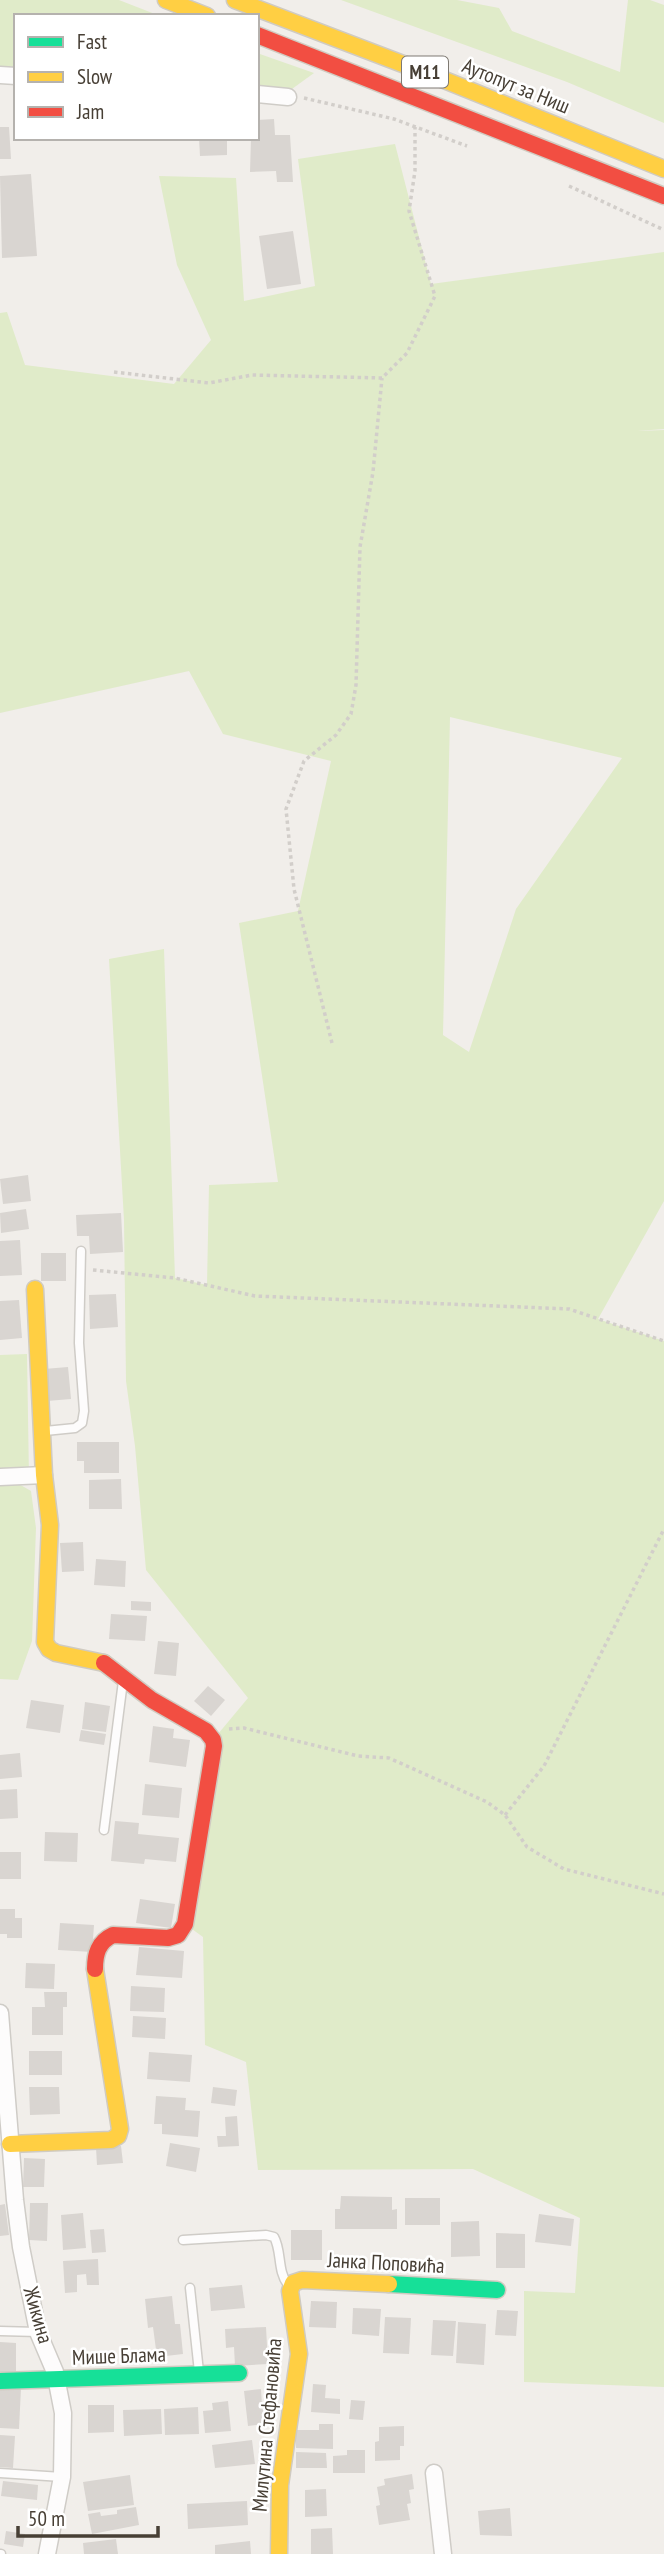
<svg xmlns="http://www.w3.org/2000/svg" width="664" height="2554" font-family="'PT Sans Narrow',sans-serif">
<style>
.green{fill:#e0ebc9;fill-rule:evenodd}
.building{fill:#d9d5d1}
.lines{fill:none;stroke-linecap:round;stroke-linejoin:round}
.lane-casing{stroke:#cfccc7;stroke-width:11}
.street-casing{stroke:#cfccc7;stroke-width:19}
.fast-casing{stroke:#d0cbc1;stroke-width:19}
.slow-casing{stroke:#d0cbc1;stroke-width:19}
.jam-casing{stroke:#d0cbc1;stroke-width:19}
.path{stroke:#d2ceca;stroke-width:3.5;stroke-dasharray:3.5 3.5;stroke-linecap:butt}
.lane{stroke:#fdfcfc;stroke-width:8}
.street{stroke:#fdfcfc;stroke-width:16}
.fast{stroke:#16e098;stroke-width:16}
.slow{stroke:#ffcf43;stroke-width:16}
.jam{stroke:#f24e42;stroke-width:16}
.labels{text-anchor:middle;stroke-width:5;stroke-linejoin:round;paint-order:stroke}
.shield{fill:#fff;stroke:#7e7972;stroke-width:2}
.shield-label{font-size:19px;font-weight:bold;fill:#473f35}
.street-label{font-size:21px;fill:#473f35;stroke:#fff}
</style>
<rect width="100%" height="100%" fill="#f1eeea"/>
<g class="green">
<polygon points="0,0 119,0 160,16 16,16 16,76 0,75"/>
<polygon points="341,0 457,0 499,8 512,31 620,72 628,0 650,0 664,5 664,123 567,82"/>
<polygon points="257,53 314,73 285,94 257,85"/>
<path d="M395,144L431,284L664,252V429L638,431L664,430V1201L598,1319L664,1341V2387L524,2382V2291L575,2293L580,2218L473,2169L258,2170L246,2062L205,2045L203,1937L185,1924L213,1740L248,1698L146,1570L135,1446L126,1381L124,1220L109,959L164,949L175,1278L207,1285L209,1185L278,1182L239,923L298,911L331,761L223,734L189,671L0,713V313L7,312L25,365L174,384L211,340L177,265L159,176L236,178L244,301L315,286L298,159ZM450,717L622,758L516,909L469,1052L443,1035Z"/>
<polygon points="27,1354 29,1478 17,1483 31,1491 36,1528 32,1641 18,1680 0,1679 0,1355"/>
</g>
<g class="building">
<polygon points="274,119 275,135 290,135 293,182 277,182 276,171 250,172 251,138 257,138 257,120"/>
<polygon points="0,127 9,127 11,159 0,159"/>
<polygon points="199,138 227,138 227,155 200,156"/>
<polygon points="31,174 37,256 2,258 0,176"/>
<polygon points="293,231 301,284 267,289 259,236"/>
<polygon points="28,1175 31,1201 3,1204 0,1179"/>
<polygon points="26,1209 29,1229 1,1233 0,1213"/>
<polygon points="121,1213 123,1252 90,1254 89,1236 77,1236 76,1215"/>
<polygon points="20,1240 22,1275 0,1276 0,1241"/>
<rect x="41" y="1253" width="25" height="28"/>
<polygon points="116,1294 118,1327 90,1329 89,1295"/>
<polygon points="19,1300 22,1338 0,1340 0,1301"/>
<polygon points="68,1367 71,1399 47,1401 44,1369"/>
<polygon points="77,1442 119,1442 119,1473 84,1473 84,1461 77,1461"/>
<polygon points="121,1479 122,1509 89,1509 89,1480"/>
<polygon points="83,1542 84,1571 62,1572 60,1543"/>
<polygon points="96,1559 126,1561 125,1587 94,1585"/>
<polygon points="131,1601 151,1602 151,1611 131,1610"/>
<polygon points="111,1614 147,1616 145,1641 109,1639"/>
<polygon points="158,1641 179,1643 176,1676 154,1674"/>
<polygon points="208,1686 225,1700 211,1716 194,1701"/>
<polygon points="31,1700 64,1705 60,1733 26,1728"/>
<polygon points="85,1702 110,1706 106,1732 82,1729"/>
<polygon points="153,1726 174,1729 173,1738 190,1740 186,1767 149,1762"/>
<polygon points="81,1730 106,1734 104,1745 79,1741"/>
<polygon points="20,1753 22,1777 0,1779 0,1755"/>
<polygon points="145,1784 182,1788 179,1818 142,1815"/>
<polygon points="17,1789 18,1818 0,1819 0,1790"/>
<polygon points="115,1821 139,1823 138,1834 179,1838 176,1862 145,1859 144,1864 111,1861"/>
<polygon points="45,1832 78,1833 77,1862 44,1861"/>
<rect x="0" y="1852" width="21" height="27"/>
<polygon points="140,1899 175,1904 171,1928 136,1923"/>
<polygon points="0,1909 15,1909 15,1918 22,1918 22,1938 7,1938 7,1934 0,1934"/>
<polygon points="60,1923 94,1925 92,1952 58,1950"/>
<polygon points="139,1947 184,1951 182,1978 136,1975"/>
<polygon points="26,1963 55,1964 54,1989 25,1988"/>
<polygon points="131,1986 165,1988 164,2012 130,2011"/>
<polygon points="44,1992 67,1992 67,2007 63,2007 63,2035 32,2035 32,2007 45,2007"/>
<polygon points="133,2016 166,2018 165,2039 132,2037"/>
<rect x="29" y="2051" width="33" height="24"/>
<polygon points="149,2052 192,2055 190,2082 147,2079"/>
<polygon points="29,2087 59,2087 60,2114 30,2115"/>
<polygon points="213,2087 237,2090 235,2106 211,2103"/>
<polygon points="156,2096 186,2098 185,2110 200,2111 198,2137 162,2134 162,2124 154,2124"/>
<polygon points="237,2116 239,2146 218,2147 217,2136 226,2136 225,2117"/>
<polygon points="170,2143 200,2148 196,2172 166,2166"/>
<polygon points="121,2146 123,2163 97,2165 96,2148"/>
<polygon points="24,2158 45,2159 44,2187 23,2187"/>
<polygon points="341,2196 392,2197 392,2210 397,2209 397,2229 335,2229 335,2209 340,2209"/>
<rect x="405" y="2198" width="35" height="27"/>
<polygon points="30,2203 48,2203 47,2241 29,2240"/>
<polygon points="5,2204 9,2235 0,2236 0,2205"/>
<polygon points="83,2213 86,2248 63,2250 61,2215"/>
<polygon points="539,2214 574,2219 571,2246 535,2242"/>
<polygon points="479,2221 480,2256 451,2257 451,2222"/>
<polygon points="104,2229 106,2252 92,2253 90,2230"/>
<rect x="291" y="2230" width="31" height="30"/>
<polygon points="496,2233 525,2234 525,2268 496,2268"/>
<polygon points="98,2259 99,2285 87,2285 86,2274 77,2275 77,2292 65,2293 63,2261"/>
<polygon points="242,2285 245,2308 211,2311 209,2288"/>
<polygon points="172,2296 175,2324 180,2324 183,2354 157,2357 153,2327 148,2328 145,2299"/>
<polygon points="311,2301 337,2302 336,2328 309,2327"/>
<polygon points="353,2308 381,2309 379,2336 352,2334"/>
<polygon points="497,2310 518,2311 516,2336 495,2335"/>
<polygon points="385,2317 411,2318 409,2354 383,2353"/>
<polygon points="433,2320 456,2321 453,2356 431,2355"/>
<polygon points="458,2322 486,2324 484,2365 456,2363"/>
<polygon points="266,2327 268,2364 235,2366 234,2347 226,2348 225,2329"/>
<polygon points="0,2342 16,2343 16,2374 0,2373"/>
<polygon points="313,2384 326,2385 325,2398 340,2399 340,2414 311,2412"/>
<polygon points="0,2387 21,2388 19,2429 0,2428"/>
<polygon points="261,2389 262,2406 273,2405 275,2423 248,2426 244,2391"/>
<polygon points="351,2400 365,2401 363,2420 349,2419"/>
<polygon points="228,2401 231,2431 205,2433 203,2411 213,2410 212,2403"/>
<polygon points="88,2405 114,2405 114,2432 88,2433"/>
<polygon points="198,2407 199,2434 165,2435 164,2409"/>
<polygon points="161,2409 162,2434 124,2436 123,2410"/>
<polygon points="319,2424 333,2424 333,2449 296,2448 296,2430 319,2430"/>
<polygon points="404,2426 404,2446 400,2446 400,2460 375,2461 375,2442 379,2441 379,2427"/>
<polygon points="0,2435 15,2436 13,2468 0,2467"/>
<polygon points="252,2440 255,2464 215,2468 212,2445"/>
<polygon points="347,2450 365,2450 365,2473 333,2473 333,2456 347,2455"/>
<polygon points="296,2452 326,2453 327,2468 296,2468"/>
<polygon points="412,2474 414,2489 409,2490 411,2503 407,2504 410,2520 379,2525 376,2506 380,2505 377,2487 385,2485 384,2479"/>
<polygon points="130,2475 134,2505 88,2511 83,2482"/>
<polygon points="3,2481 38,2485 37,2500 1,2496"/>
<polygon points="326,2489 327,2516 305,2517 305,2490"/>
<polygon points="247,2501 248,2525 188,2529 187,2504"/>
<polygon points="136,2507 139,2525 92,2534 88,2514 100,2512 101,2516 117,2514 117,2510"/>
<polygon points="510,2508 512,2536 480,2535 478,2511"/>
<polygon points="332,2528 333,2554 311,2554 311,2529"/>
<polygon points="6,2531 25,2534 23,2547 4,2544"/>
<polygon points="116,2539 118,2554 84,2554 83,2543"/>
<polygon points="250,2541 251,2554 215,2554 215,2545"/>
</g>
<g class="lines">
<g class="lane-casing">
<g id="lane">
<polyline points="45,1431 75,1428 82,1423 84,1411 79,1343 81,1251"/>
<polyline points="104,1830 123,1681"/>
<path d="M183,2240L266,2235L274,2237C282,2251 277,2271 288,2285"/>
<polyline points="190,2288 199,2372"/>
<polyline points="0,2331 38,2332"/>
<polyline points="0,2473 62,2477"/>
<polyline points="0,2554 1,2554"/>
</g>
</g>
<g class="street-casing">
<g id="street">
<polyline points="0,75 16,76"/>
<polyline points="257,94 288,97"/>
<polyline points="0,1477 44,1475"/>
<polyline points="0,2013 15,2200 21,2247 38,2332 55,2372 63,2413 62,2477 47,2554"/>
<polyline points="434,2473 443,2554"/>
</g>
</g>
<g class="fast-casing">
<g id="fast">
<polyline points="389,2284 497,2290"/>
<polyline points="0,2381 239,2373"/>
</g>
</g>
<g class="slow-casing">
<g id="slow">
<polyline points="166,0 207,16"/>
<polyline points="235,0 437,77 664,169"/>
<polyline points="35,1289 44,1475 50,1525 45,1642 49,1649 56,1653 104,1663"/>
<polyline points="10,2144 111,2140 118,2136 120,2129 95,1969"/>
<polyline points="279,2554 280,2485 299,2354 290,2291 293,2283 302,2280 389,2284"/>
</g>
</g>
<g class="jam-casing">
<g id="jam">
<polyline points="257,35 664,196"/>
<path d="M95,1969C95,1954 98,1942 113,1935L168,1938L178,1935L185,1924L214,1746L213,1740L206,1731L152,1700L104,1663"/>
</g>
</g>
<g class="path">
<polyline points="304,98 394,119 467,146"/>
<polyline points="569,186 664,230"/>
<polyline points="114,372 209,383 252,375 382,378 407,353 435,296 409,211 415,171 415,127"/>
<polyline points="332,1043 294,889 286,809 304,761 336,735 351,714 356,685 360,547 373,472 382,378"/>
<polyline points="93,1270 175,1278 255,1296 569,1309 664,1341"/>
<polyline points="229,1729 244,1728 358,1756 389,1758 487,1802 505,1815 527,1847 564,1869 664,1894"/>
<polyline points="505,1815 544,1766 664,1529"/>
</g>
<use href="#lane" class="lane"/>
<use href="#street" class="street"/>
<use href="#fast" class="fast"/>
<use href="#slow" class="slow"/>
<use href="#jam" class="jam"/>
</g>
<g class="labels">
<rect class="shield" x="402" y="56.5" width="46" height="31" rx="5"/>
<g class="shield-label">
<text x="425" y="79">M11</text>
</g>
<g class="street-label">
<text transform="translate(516 86) rotate(22)" y="7">Аутопут за Ниш</text>
<text transform="translate(386 2263) rotate(3)" y="7">Јанка Поповића</text>
<text transform="translate(38 2315) rotate(74)" y="7">Жикина</text>
<text transform="translate(119 2356) rotate(-2)" y="7">Мише Блама</text>
<text transform="translate(267 2425) rotate(-85)" y="7">Милутина Стефановића</text>
</g>
</g>
<rect x="14" y="14" width="245" height="126" fill="#ffffff" stroke="#b5b2ae" stroke-width="2"/>
<rect x="28" y="37" width="35" height="10" fill="#16e098" stroke="#b5b2ae" stroke-width="2"/>
<text x="77" y="49" font-size="21" fill="#473f35">Fast</text>
<rect x="28" y="72" width="35" height="10" fill="#ffcf43" stroke="#b5b2ae" stroke-width="2"/>
<text x="77" y="84" font-size="21" fill="#473f35">Slow</text>
<rect x="28" y="107" width="35" height="10" fill="#f24e42" stroke="#b5b2ae" stroke-width="2"/>
<text x="77" y="119" font-size="21" fill="#473f35">Jam</text>
<path d="M18 2526v10h140v-10" fill="none" stroke="#473f35" stroke-width="3.5"/>
<text x="28" y="2526" font-size="21" fill="#473f35" stroke="#ffffff" stroke-width="5" paint-order="stroke">50 m</text>
</svg>
